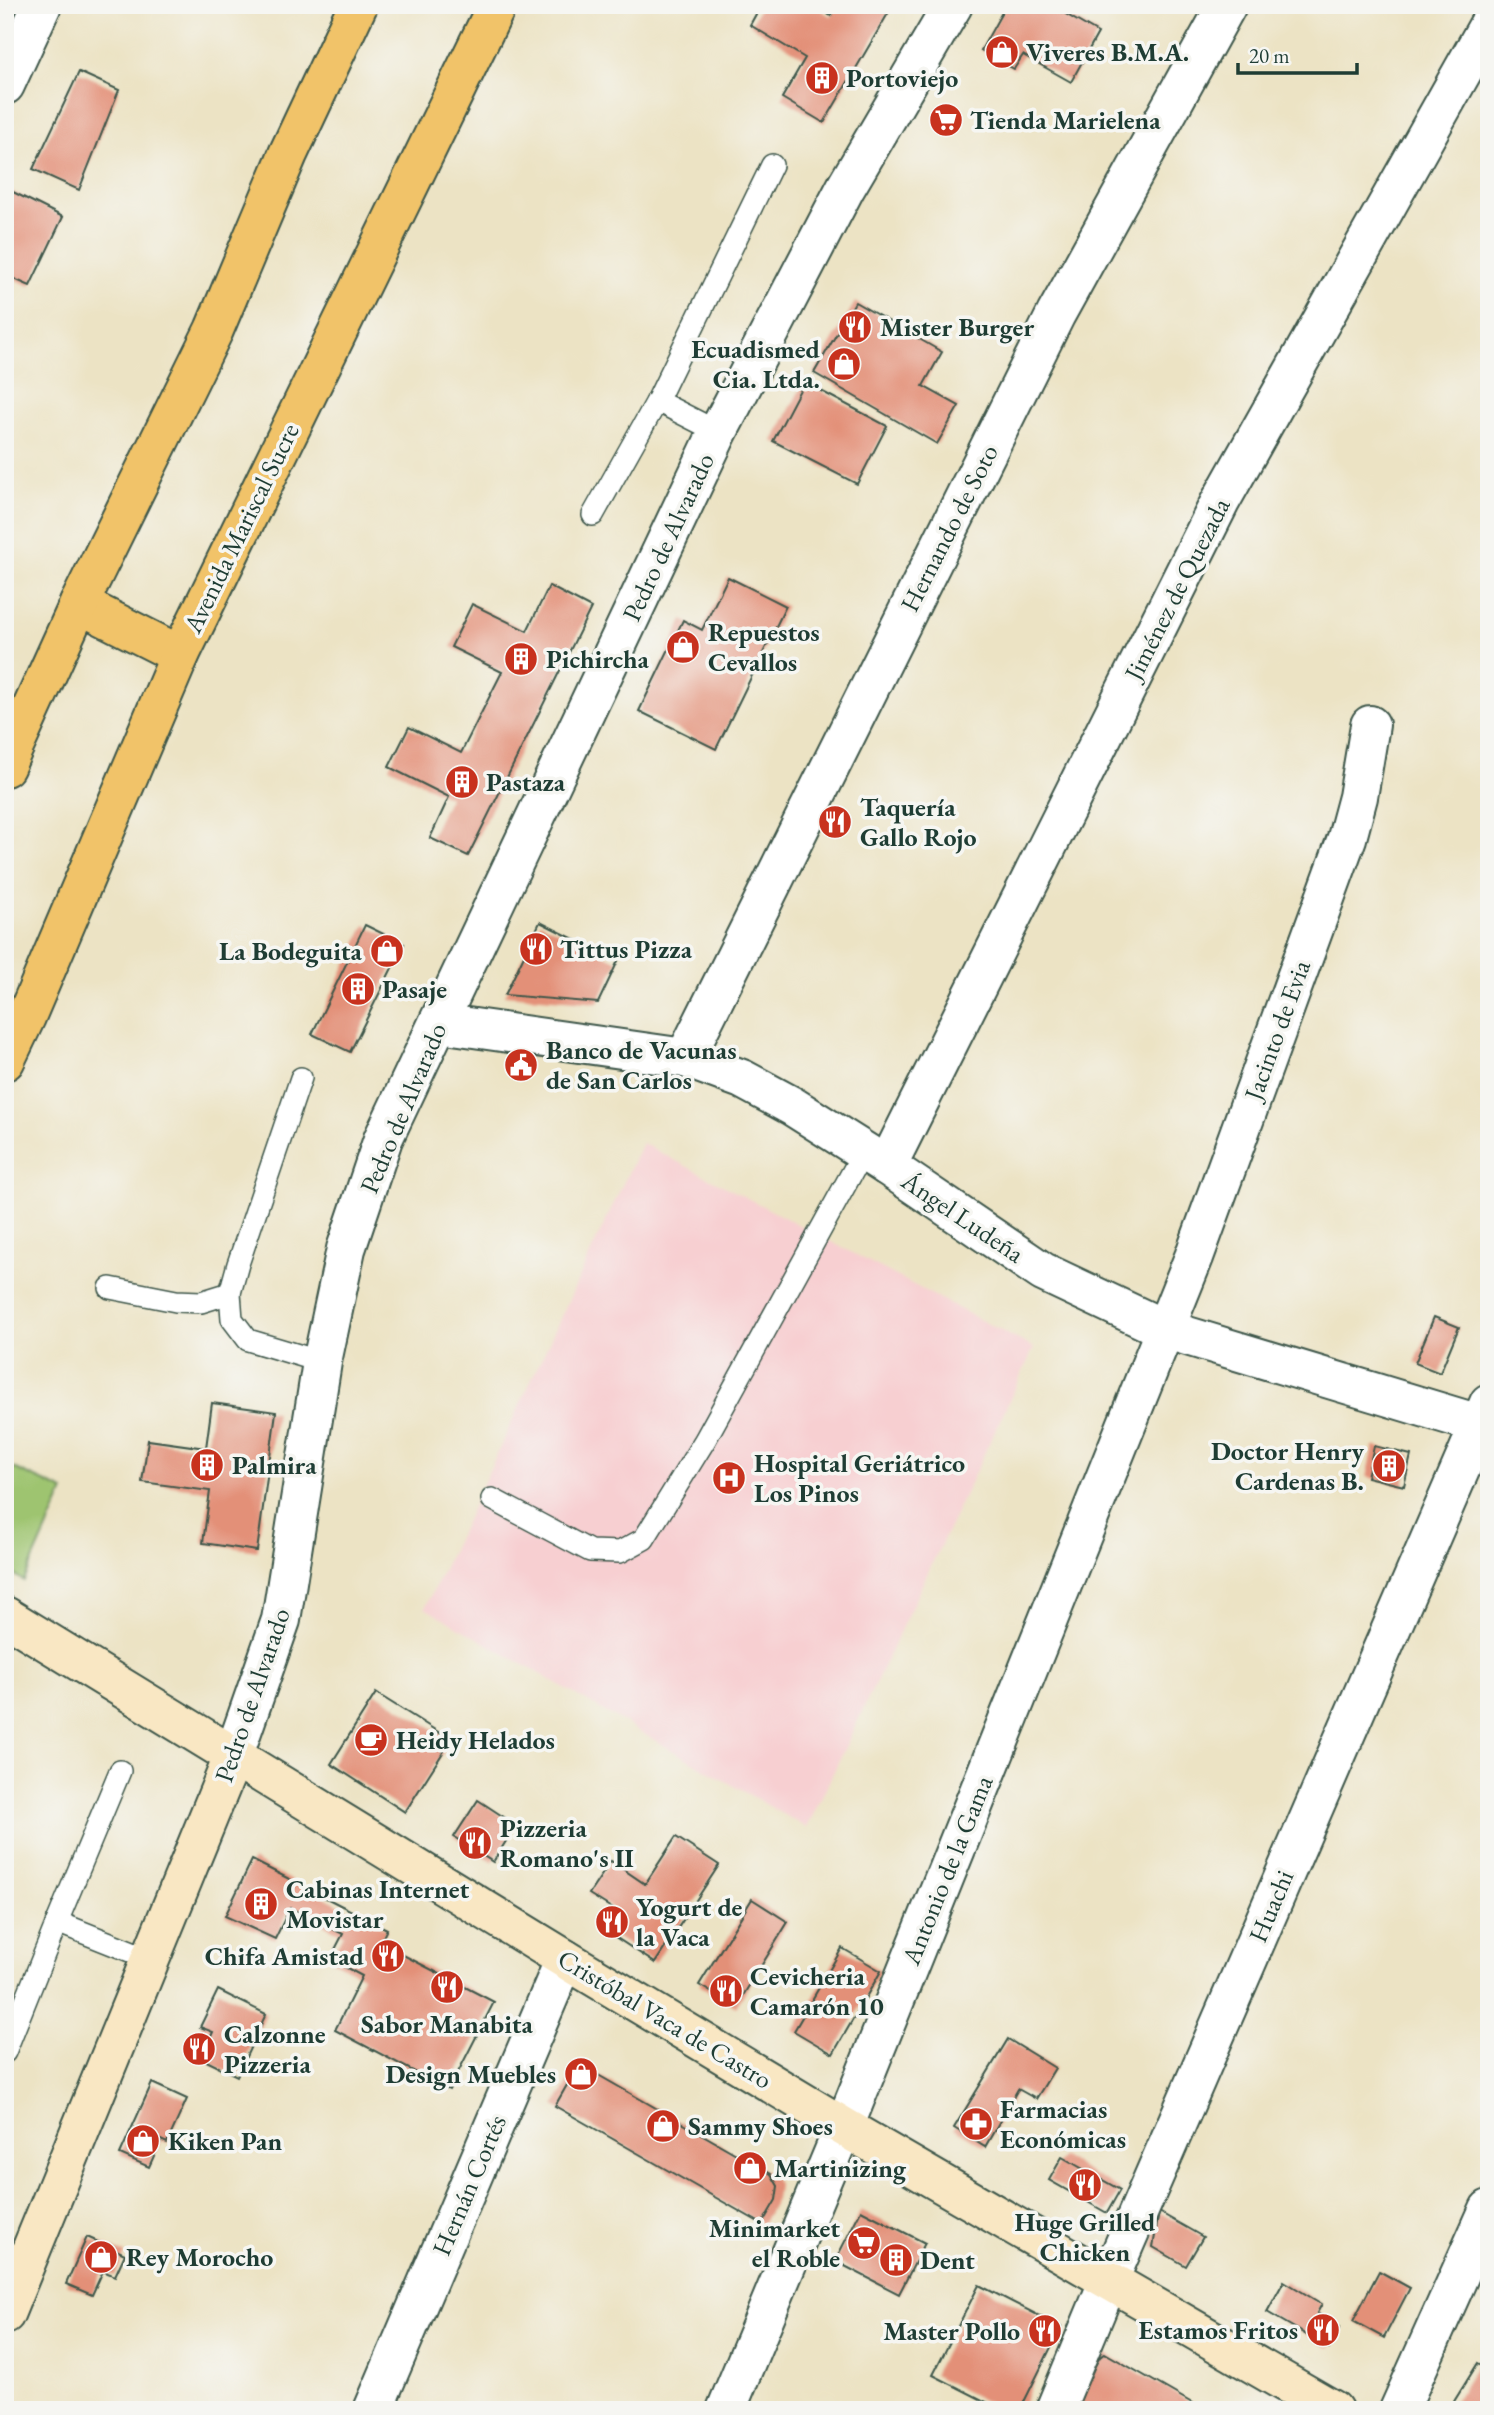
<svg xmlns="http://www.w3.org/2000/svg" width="1494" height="2415" font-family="'EB Garamond',serif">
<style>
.built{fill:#f7cfd1}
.green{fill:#9ec46f;stroke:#5e8052;stroke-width:2}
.building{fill:#e39078}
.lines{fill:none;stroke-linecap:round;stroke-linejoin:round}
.service-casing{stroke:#3e564a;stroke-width:24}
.minor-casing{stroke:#3e564a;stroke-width:42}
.tertiary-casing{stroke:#3e564a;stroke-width:42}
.secondary-casing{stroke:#3e564a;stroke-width:42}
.primary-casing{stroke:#3e564a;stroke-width:42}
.service{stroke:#fff;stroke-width:21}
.minor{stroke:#fff;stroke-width:38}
.tertiary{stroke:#fff;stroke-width:38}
.secondary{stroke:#f9e7c3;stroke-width:38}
.primary{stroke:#f1c369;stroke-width:38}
.labels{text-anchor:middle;stroke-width:7;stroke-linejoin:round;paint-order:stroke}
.poi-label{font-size:26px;font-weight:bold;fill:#1f3d34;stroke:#f6f6f2;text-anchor:start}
.street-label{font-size:26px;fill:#1f3d34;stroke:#f6f6f2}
</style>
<rect width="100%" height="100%" fill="#f6f6f2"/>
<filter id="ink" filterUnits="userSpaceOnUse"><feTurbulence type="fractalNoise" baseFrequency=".0143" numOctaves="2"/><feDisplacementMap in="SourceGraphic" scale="14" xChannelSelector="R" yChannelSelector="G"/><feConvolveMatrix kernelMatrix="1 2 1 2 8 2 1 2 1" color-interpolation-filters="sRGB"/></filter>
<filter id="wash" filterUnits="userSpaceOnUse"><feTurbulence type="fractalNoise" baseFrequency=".00686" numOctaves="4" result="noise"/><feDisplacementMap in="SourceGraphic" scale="28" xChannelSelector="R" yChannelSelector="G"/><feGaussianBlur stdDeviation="1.57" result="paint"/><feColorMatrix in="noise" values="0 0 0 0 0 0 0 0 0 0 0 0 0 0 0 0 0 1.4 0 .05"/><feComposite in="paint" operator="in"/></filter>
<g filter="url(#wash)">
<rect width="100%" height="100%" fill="#ece3c4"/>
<polygon class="built" points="642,1143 1034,1348 807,1828 425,1608"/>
<polygon class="green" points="5,1464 64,1491 24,1581 5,1569"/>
<g id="blocks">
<g class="building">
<polygon points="761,5 813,5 831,16 837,5 893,5 824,123 782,98 805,58 750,25"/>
<polygon points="1006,5 1050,5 1098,33 1071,82 1023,55 1014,69 981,50"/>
<polygon points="79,72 119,90 79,190 33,169"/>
<polygon points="5,188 63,217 30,286 5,275"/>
<polygon points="855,302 942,352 923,386 959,406 937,444 814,373"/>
<polygon points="804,382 887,426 857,484 773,441"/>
<polygon points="728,577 786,606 716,749 639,711 683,620 702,630"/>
<polygon points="549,586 591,608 468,856 430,838 449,797 389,767 409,727 461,753 502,672 451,647 472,604 527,631"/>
<polygon points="540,922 618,961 598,1003 505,995"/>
<polygon points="365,925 404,944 350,1052 312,1034"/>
<polygon points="1434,1317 1459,1327 1440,1373 1415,1363"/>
<polygon points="212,1403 276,1412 257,1551 203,1543 210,1491 142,1482 148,1440 206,1448"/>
<polygon points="1374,1446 1411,1455 1404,1486 1367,1477"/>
<polygon points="376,1693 451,1740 405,1812 331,1764"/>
<polygon points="478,1800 516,1825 493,1862 454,1837"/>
<polygon points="676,1837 719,1865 655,1963 600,1927 613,1909 589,1894 611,1861 645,1884"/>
<polygon points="252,1860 387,1929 380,1943 494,2002 449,2090 335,2030 362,1976 330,1959 343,1934 290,1908 275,1939 225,1916"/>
<polygon points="752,1899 788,1922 736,2007 699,1985"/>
<polygon points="842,1948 881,1971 833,2054 794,2031"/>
<polygon points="218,1990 266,2014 237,2076 188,2052 194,2043 206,2048 213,2032 200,2027"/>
<polygon points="1008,2039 1055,2068 1036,2099 1018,2089 985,2147 954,2128"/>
<polygon points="579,2064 771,2174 778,2186 776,2200 762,2224 555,2106"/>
<polygon points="152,2083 187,2099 167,2143 161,2140 149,2167 120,2154"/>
<polygon points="1062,2157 1120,2190 1107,2213 1049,2180"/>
<polygon points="861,2210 925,2243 899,2294 835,2261"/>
<polygon points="1159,2212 1203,2237 1186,2266 1153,2247"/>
<polygon points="87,2237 125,2254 115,2276 103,2271 92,2295 66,2284"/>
<polygon points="1379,2271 1410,2288 1384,2338 1353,2321"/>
<polygon points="1284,2281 1322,2304 1317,2313 1340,2327 1329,2348 1267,2312"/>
<polygon points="979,2285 1061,2327 1020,2410 1002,2410 933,2375"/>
<polygon points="1105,2353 1192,2403 1188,2410 1087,2410 1074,2402 1100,2357"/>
<polygon points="1478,2363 1489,2370 1489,2410 1458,2410 1453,2403"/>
</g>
</g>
</g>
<g filter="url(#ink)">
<use href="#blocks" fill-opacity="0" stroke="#3e564a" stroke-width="2"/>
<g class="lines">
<g class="service-casing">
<g id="service">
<polyline points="718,432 657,401 772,165"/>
<polyline points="593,515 657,401"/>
<polyline points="301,1078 238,1264 230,1293 232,1319 248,1340 322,1362"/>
<polyline points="110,1288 176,1301 201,1302 230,1293"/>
<polyline points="492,1499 590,1551 620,1552 644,1539 705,1440 864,1151"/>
<polyline points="120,1771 57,1922 150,1959"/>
<polyline points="5,2052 57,1922"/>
</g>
</g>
<g class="minor-casing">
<g id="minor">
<polyline points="5,85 42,5"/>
<polyline points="685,1058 1056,314 1227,5"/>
<polyline points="887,1166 1220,502 1489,24"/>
<polyline points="373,2410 565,1959"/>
<polyline points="726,2410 844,2127 1194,1257 1347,838 1358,797 1370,725"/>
<polyline points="1055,2410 1109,2280 1489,1403"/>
<polyline points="1399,2410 1489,2209"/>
</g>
</g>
<g class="tertiary-casing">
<g id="tertiary">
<polyline points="439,1023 685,1058 742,1079 792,1106 887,1166 1043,1272 1164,1329 1489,1427"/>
<polyline points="233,1757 281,1620 322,1362 346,1249 383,1139 718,432 846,187 953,5"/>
</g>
</g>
<g class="secondary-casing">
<g id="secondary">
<polyline points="5,1616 565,1959 844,2127 1333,2410"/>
<polyline points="5,2314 233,1757"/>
</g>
</g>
<g class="primary-casing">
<g id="primary">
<polyline points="79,604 180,655"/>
<polyline points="5,767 79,604 214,330 288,154 358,5"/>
<polyline points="5,1061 26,1017 180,655 497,5"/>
</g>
</g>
<use href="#service" class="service"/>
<use href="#minor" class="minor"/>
<use href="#tertiary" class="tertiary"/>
<use href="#secondary" class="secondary"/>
<use href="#primary" class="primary"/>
</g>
</g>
<defs>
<g id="shop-disc" transform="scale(1.75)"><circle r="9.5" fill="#c8321e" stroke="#f6f6f2"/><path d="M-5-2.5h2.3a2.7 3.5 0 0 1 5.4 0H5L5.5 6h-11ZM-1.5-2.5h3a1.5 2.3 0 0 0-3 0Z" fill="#fff"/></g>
<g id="building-disc" transform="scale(1.75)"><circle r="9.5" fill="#c8321e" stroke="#f6f6f2"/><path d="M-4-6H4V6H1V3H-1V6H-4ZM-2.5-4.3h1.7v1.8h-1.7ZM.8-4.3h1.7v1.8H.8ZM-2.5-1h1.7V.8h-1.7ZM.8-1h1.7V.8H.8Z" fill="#fff"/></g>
<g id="supermarket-disc" transform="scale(1.75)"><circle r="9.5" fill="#c8321e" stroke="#f6f6f2"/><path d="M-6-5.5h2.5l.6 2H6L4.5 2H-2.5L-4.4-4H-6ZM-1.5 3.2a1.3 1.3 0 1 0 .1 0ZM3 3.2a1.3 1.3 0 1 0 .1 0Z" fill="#fff"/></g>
<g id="restaurant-disc" transform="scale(1.75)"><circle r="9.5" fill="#c8321e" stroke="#f6f6f2"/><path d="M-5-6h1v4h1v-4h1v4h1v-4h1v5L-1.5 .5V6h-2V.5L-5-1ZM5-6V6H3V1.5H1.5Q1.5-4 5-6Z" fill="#fff"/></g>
<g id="civic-disc" transform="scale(1.75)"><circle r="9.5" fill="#c8321e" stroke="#f6f6f2"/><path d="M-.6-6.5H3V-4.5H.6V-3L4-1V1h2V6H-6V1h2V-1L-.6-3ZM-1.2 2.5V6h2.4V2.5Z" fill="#fff"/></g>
<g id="hospital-disc" transform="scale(1.75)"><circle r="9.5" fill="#c8321e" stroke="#f6f6f2"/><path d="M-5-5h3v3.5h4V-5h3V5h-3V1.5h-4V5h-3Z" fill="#fff"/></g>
<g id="cafe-disc" transform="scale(1.75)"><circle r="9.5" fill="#c8321e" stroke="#f6f6f2"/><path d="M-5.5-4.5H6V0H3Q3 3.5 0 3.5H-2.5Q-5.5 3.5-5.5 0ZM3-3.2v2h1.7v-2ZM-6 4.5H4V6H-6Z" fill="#fff"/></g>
<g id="pharmacy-disc" transform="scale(1.75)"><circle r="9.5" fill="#c8321e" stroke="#f6f6f2"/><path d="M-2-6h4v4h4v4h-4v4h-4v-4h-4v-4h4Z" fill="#fff"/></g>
</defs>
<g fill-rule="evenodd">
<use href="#shop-disc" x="1002" y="52"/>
<use href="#building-disc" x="822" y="78"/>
<use href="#supermarket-disc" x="946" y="120"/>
<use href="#restaurant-disc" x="855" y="327"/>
<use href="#shop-disc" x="844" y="364"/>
<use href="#shop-disc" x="683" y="647"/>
<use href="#building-disc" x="521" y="659"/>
<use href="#building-disc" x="462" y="782"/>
<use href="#restaurant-disc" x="835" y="822"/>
<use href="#restaurant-disc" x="536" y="949"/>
<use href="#shop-disc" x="387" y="951"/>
<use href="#building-disc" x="358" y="989"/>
<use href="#civic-disc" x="521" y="1065"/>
<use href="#building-disc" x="207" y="1465"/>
<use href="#building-disc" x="1389" y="1466"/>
<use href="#hospital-disc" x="729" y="1478"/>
<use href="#cafe-disc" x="371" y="1740"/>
<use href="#restaurant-disc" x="475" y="1843"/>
<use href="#building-disc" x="261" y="1904"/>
<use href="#restaurant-disc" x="612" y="1922"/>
<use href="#restaurant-disc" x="388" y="1956"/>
<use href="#restaurant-disc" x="447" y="1987"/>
<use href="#restaurant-disc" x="726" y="1991"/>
<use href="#restaurant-disc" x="199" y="2049"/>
<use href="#shop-disc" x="581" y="2074"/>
<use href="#pharmacy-disc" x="976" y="2124"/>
<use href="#shop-disc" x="663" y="2126"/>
<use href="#shop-disc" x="143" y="2141"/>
<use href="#shop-disc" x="750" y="2168"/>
<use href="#restaurant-disc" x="1085" y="2185"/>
<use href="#supermarket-disc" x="864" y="2243"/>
<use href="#shop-disc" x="101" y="2257"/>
<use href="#building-disc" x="896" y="2260"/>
<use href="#restaurant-disc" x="1323" y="2330"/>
<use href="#restaurant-disc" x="1045" y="2331"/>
</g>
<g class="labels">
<g class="poi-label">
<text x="1026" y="61">Viveres B.M.A.</text>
<text x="846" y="87">Portoviejo</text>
<text x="970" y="129">Tienda Marielena</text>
<text x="880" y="336">Mister Burger</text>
<text x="820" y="358" text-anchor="end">Ecuadismed<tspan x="820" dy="30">Cia. Ltda.</tspan></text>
<text x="708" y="641">Repuestos<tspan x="708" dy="30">Cevallos</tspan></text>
<text x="546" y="668">Pichircha</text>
<text x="486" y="791">Pastaza</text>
<text x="860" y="816">Taquería<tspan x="860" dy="30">Gallo Rojo</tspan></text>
<text x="560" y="958">Tittus Pizza</text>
<text x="362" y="960" text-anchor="end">La Bodeguita</text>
<text x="382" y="998">Pasaje</text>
<text x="546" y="1059">Banco de Vacunas<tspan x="546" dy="30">de San Carlos</tspan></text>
<text x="1364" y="1460" text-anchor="end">Doctor Henry<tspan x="1364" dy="30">Cardenas B.</tspan></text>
<text x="754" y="1472">Hospital Geriátrico<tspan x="754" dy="30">Los Pinos</tspan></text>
<text x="232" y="1474">Palmira</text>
<text x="396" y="1749">Heidy Helados</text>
<text x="500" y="1837">Pizzeria<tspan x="500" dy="30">Romano's II</tspan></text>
<text x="286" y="1898">Cabinas Internet<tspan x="286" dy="30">Movistar</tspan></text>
<text x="636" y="1916">Yogurt de<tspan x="636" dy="30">la Vaca</tspan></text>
<text x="364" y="1965" text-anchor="end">Chifa Amistad</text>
<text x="750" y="1985">Cevicheria<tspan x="750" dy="30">Camarón 10</tspan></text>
<text x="447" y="2033" text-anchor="middle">Sabor Manabita</text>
<text x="224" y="2043">Calzonne<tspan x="224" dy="30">Pizzeria</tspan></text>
<text x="556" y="2083" text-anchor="end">Design Muebles</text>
<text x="1000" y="2118">Farmacias<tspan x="1000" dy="30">Económicas</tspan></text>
<text x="688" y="2135">Sammy Shoes</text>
<text x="168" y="2150">Kiken Pan</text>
<text x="774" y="2177">Martinizing</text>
<text x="1085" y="2231" text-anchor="middle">Huge Grilled<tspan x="1085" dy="30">Chicken</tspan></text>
<text x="840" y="2237" text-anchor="end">Minimarket<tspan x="840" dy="30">el Roble</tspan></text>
<text x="126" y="2266">Rey Morocho</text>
<text x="920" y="2269">Dent</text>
<text x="1298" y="2339" text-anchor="end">Estamos Fritos</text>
<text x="1020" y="2340" text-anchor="end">Master Pollo</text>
</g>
<g class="street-label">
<text transform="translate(241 528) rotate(-64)" y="9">Avenida Mariscal Sucre</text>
<text transform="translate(949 528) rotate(-63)" y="9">Hernando de Soto</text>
<text transform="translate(668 537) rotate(-65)" y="9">Pedro de Alvarado</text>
<text transform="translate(1177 589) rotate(-63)" y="9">Jiménez de Quezada</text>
<text transform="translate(1277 1030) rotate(-70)" y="9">Jacinto de Evia</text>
<text transform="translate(403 1108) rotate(-67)" y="9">Pedro de Alvarado</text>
<text transform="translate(963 1217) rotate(34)" y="9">Ángel Ludeña</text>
<text transform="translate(252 1695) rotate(-71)" y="9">Pedro de Alvarado</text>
<text transform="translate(947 1870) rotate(-68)" y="9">Antonio de la Gama</text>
<text transform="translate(1271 1906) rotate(-67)" y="9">Huachi</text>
<text transform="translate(665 2019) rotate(31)" y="9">Cristóbal Vaca de Castro</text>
<text transform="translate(469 2185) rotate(-67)" y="9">Hernán Cortés</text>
</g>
</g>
<rect width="1494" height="2415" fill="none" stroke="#f6f6f2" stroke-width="28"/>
<path d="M1238 63v10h119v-10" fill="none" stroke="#1f3d34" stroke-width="3.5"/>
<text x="1249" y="63" font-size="21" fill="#1f3d34" stroke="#f6f6f2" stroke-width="5" paint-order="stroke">20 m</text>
</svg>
